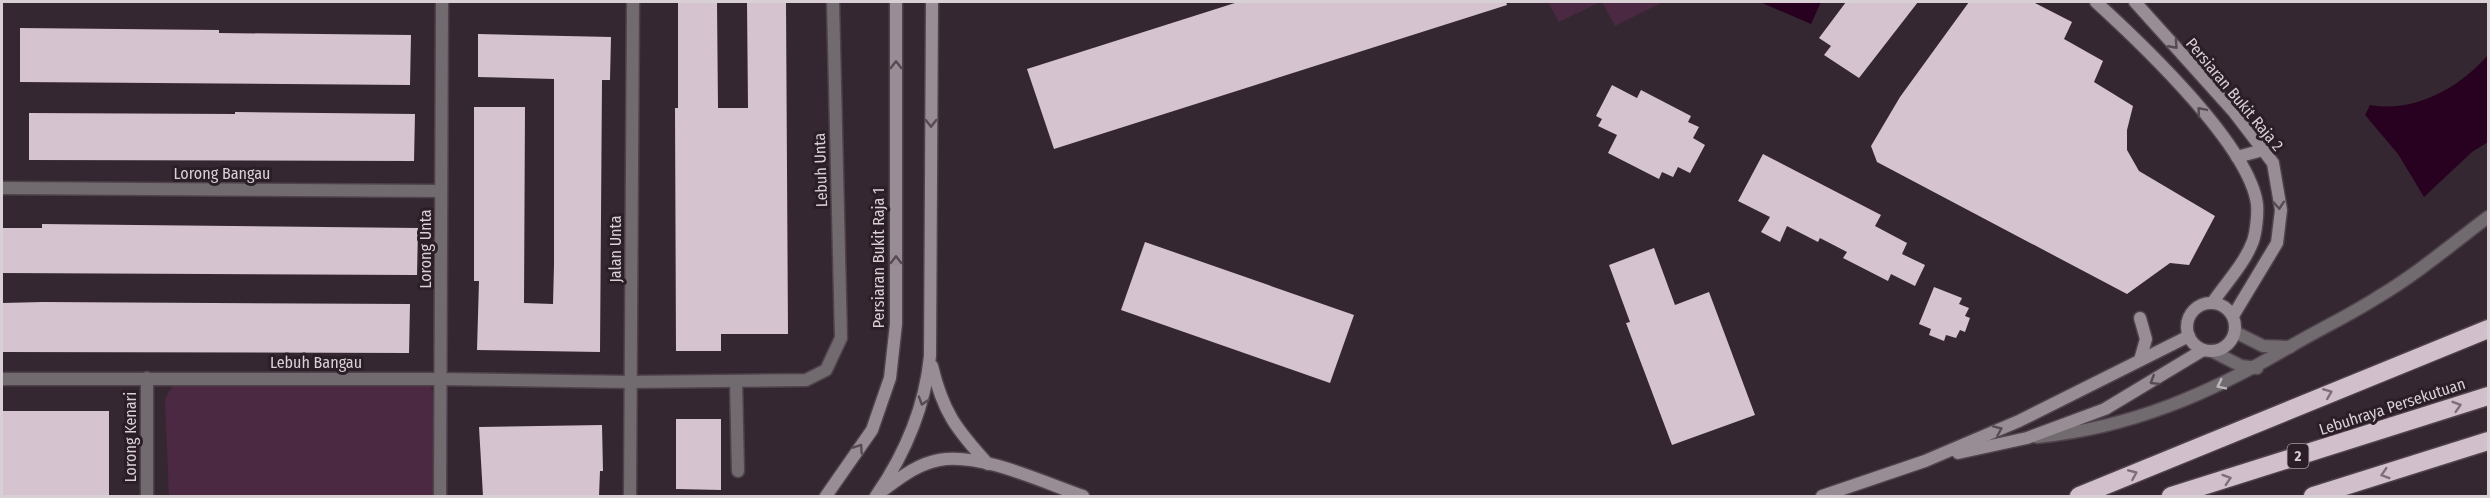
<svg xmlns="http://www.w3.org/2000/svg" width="2490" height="498" font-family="'Fira Sans Condensed',sans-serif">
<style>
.green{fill:#4c2942}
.water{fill:#27011f}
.building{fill:#d5c3cf}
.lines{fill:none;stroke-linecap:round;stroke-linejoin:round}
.street-casing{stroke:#4f424b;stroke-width:15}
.secondary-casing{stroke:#4f424b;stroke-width:15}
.highway-casing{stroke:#4f424b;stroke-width:21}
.street{stroke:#716a6f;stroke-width:12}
.secondary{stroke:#988d94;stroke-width:12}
.highway{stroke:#d1bfcb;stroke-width:18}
.oneway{stroke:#574a53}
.oneway2{stroke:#bfb6bc}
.oneway3{stroke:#7e6e79}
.labels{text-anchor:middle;stroke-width:6;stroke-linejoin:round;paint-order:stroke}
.shield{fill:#2b1e27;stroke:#a59ba2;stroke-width:1.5}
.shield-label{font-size:15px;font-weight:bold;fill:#d9d0d6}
.street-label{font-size:16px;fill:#d9d0d6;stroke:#2b1e27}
</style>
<rect width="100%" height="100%" fill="#352731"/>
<g class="green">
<polygon points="1548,2 1600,2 1559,22"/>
<polygon points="1602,2 1663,2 1615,26"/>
<polygon points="181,380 429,382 435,398 437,496 169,496 165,399 172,387"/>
</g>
<g class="water">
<polygon points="1760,2 1821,2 1811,24"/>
<path d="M2488,55V142L2472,152L2424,197L2398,154L2365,115L2370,105C2415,113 2459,88 2488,55Z"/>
</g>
<g class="building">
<polygon points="678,2 717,2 718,108 748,108 747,2 786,2 788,334 721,334 721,351 676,351 675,108 678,108"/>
<polygon points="1238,2 1506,2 1507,5 1054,149 1027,69"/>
<polygon points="1846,2 1918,2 1859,78 1824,55 1831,46 1819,38"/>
<polygon points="1969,2 2033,2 2072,22 2064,39 2103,61 2094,82 2133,106 2127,130 2127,150 2139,171 2215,216 2189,265 2170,263 2127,294 1877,162 1871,146 1900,97"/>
<polygon points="20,28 219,30 219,33 411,35 410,85 20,82"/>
<polygon points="478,34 611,37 610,80 602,80 600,352 477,350 479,281 474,281 474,107 525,107 524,303 553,304 554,265 554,79 478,77"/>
<polygon points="1612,85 1637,98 1641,90 1691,116 1688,122 1699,127 1693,138 1705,145 1690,173 1678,167 1673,177 1662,172 1659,179 1608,153 1617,135 1598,126 1602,119 1596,116"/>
<polygon points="235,112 415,114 414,161 29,160 29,113 235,114"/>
<polygon points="1763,154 1881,215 1875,226 1907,243 1902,254 1925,265 1915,286 1891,274 1888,281 1843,258 1847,252 1820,238 1818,242 1787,226 1780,242 1761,232 1770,217 1738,201"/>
<polygon points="42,224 418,228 417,275 2,273 2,228 42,228"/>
<polygon points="1145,242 1354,315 1330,383 1121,310"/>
<polygon points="1654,248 1675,305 1709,292 1755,415 1672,445 1626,323 1630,322 1609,265"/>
<polygon points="1934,287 1962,298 1959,304 1969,308 1965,316 1970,318 1965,332 1960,330 1956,338 1946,335 1944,341 1929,335 1931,329 1919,324"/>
<polygon points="43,302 410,304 409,353 2,352 2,303"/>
<rect x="2" y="411" width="107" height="85"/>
<polygon points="676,419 721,419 721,490 676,489"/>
<polygon points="602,425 603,471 600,471 599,496 483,496 479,427"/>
</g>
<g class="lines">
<g class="street-casing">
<g id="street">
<polyline points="2,188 441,191"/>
<polyline points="2235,332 2263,346 2290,347"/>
<polyline points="2212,351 2241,366 2257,368"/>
<polyline points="147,378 147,496"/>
<polyline points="2,379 441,379 630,382 806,380 826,370 841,338 833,2"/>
<polyline points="736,382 738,471"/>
<path d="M2037,437C2131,428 2211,393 2291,346C2320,329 2350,315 2378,297C2417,274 2452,244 2488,217"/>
<polyline points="440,496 442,2"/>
<polyline points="630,496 633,2"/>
</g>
</g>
<g class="secondary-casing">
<g id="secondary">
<path d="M2096,2C2141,43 2249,145 2257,204C2258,214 2256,232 2253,241C2245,263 2226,283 2213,302"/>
<polyline points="2135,2 2234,112 2273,163 2281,210 2277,243 2233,316"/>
<polyline points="2237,157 2263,150"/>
<circle cx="2211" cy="327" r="24"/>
<polyline points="2140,318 2146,339 2140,360"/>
<path d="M932,366C943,412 956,429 988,464"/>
<polyline points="1958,453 2027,438 2105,409 2203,350"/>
<path d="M882,491C900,478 917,464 939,460C981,452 1044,483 1083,496"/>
<polyline points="826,496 872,430 890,378 896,324 896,2"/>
<path d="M876,496C905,454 925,406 930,356L932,2"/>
<polyline points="1822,496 1925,461 2019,421 2189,336"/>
</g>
</g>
<g class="highway-casing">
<g id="highway">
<polyline points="2079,496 2488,329"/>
<polyline points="2171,496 2488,396"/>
<polyline points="2313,496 2488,441"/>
</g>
</g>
<use href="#street" class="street"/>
<use href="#secondary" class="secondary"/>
<use href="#highway" class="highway"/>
</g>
<defs><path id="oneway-chevron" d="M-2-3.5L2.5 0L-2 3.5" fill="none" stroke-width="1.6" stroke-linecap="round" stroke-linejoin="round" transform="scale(1.5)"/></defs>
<g class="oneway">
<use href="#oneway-chevron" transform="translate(2174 45) rotate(48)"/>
<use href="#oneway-chevron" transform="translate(896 65) rotate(-90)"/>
<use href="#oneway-chevron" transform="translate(2201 111) rotate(-130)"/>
<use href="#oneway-chevron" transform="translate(931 123) rotate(90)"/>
<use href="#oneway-chevron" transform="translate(2279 205) rotate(86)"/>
<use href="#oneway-chevron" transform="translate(896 260) rotate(-90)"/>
<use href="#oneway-chevron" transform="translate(2154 381) rotate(148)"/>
<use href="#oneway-chevron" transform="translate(923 401) rotate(107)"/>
<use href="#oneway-chevron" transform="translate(1998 430) rotate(-23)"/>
<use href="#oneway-chevron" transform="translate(859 448) rotate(-56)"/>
</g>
<use class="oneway2" href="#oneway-chevron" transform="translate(2221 385) rotate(154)"/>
<g class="oneway3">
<use href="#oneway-chevron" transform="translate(2328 393) rotate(-22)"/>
<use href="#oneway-chevron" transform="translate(2457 406) rotate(-17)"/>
<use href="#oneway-chevron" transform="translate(2133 474) rotate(-23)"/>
<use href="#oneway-chevron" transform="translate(2385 474) rotate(163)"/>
<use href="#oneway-chevron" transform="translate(2227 479) rotate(-18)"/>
</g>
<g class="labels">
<rect class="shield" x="2287.5" y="444" width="21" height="24" rx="4.5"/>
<g class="shield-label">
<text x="2298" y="461">2</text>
</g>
<g class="street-label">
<text transform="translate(2235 94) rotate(50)" y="6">Persiaran Bukit Raja 2</text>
<text transform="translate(820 170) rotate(-92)" y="6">Lebuh Unta</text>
<text x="222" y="179">Lorong Bangau</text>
<text transform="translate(425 249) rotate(-90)" y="6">Lorong Unta</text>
<text transform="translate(615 249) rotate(-90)" y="6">Jalan Unta</text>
<text transform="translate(878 258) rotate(-90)" y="6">Persiaran Bukit Raja 1</text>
<text x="316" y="368">Lebuh Bangau</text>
<text transform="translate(2392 406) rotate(-18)" y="6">Lebuhraya Persekutuan</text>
<text transform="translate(130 437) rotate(-90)" y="6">Lorong Kenari</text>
</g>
</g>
<rect width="2490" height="498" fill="none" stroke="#d9d0d6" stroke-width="6"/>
</svg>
